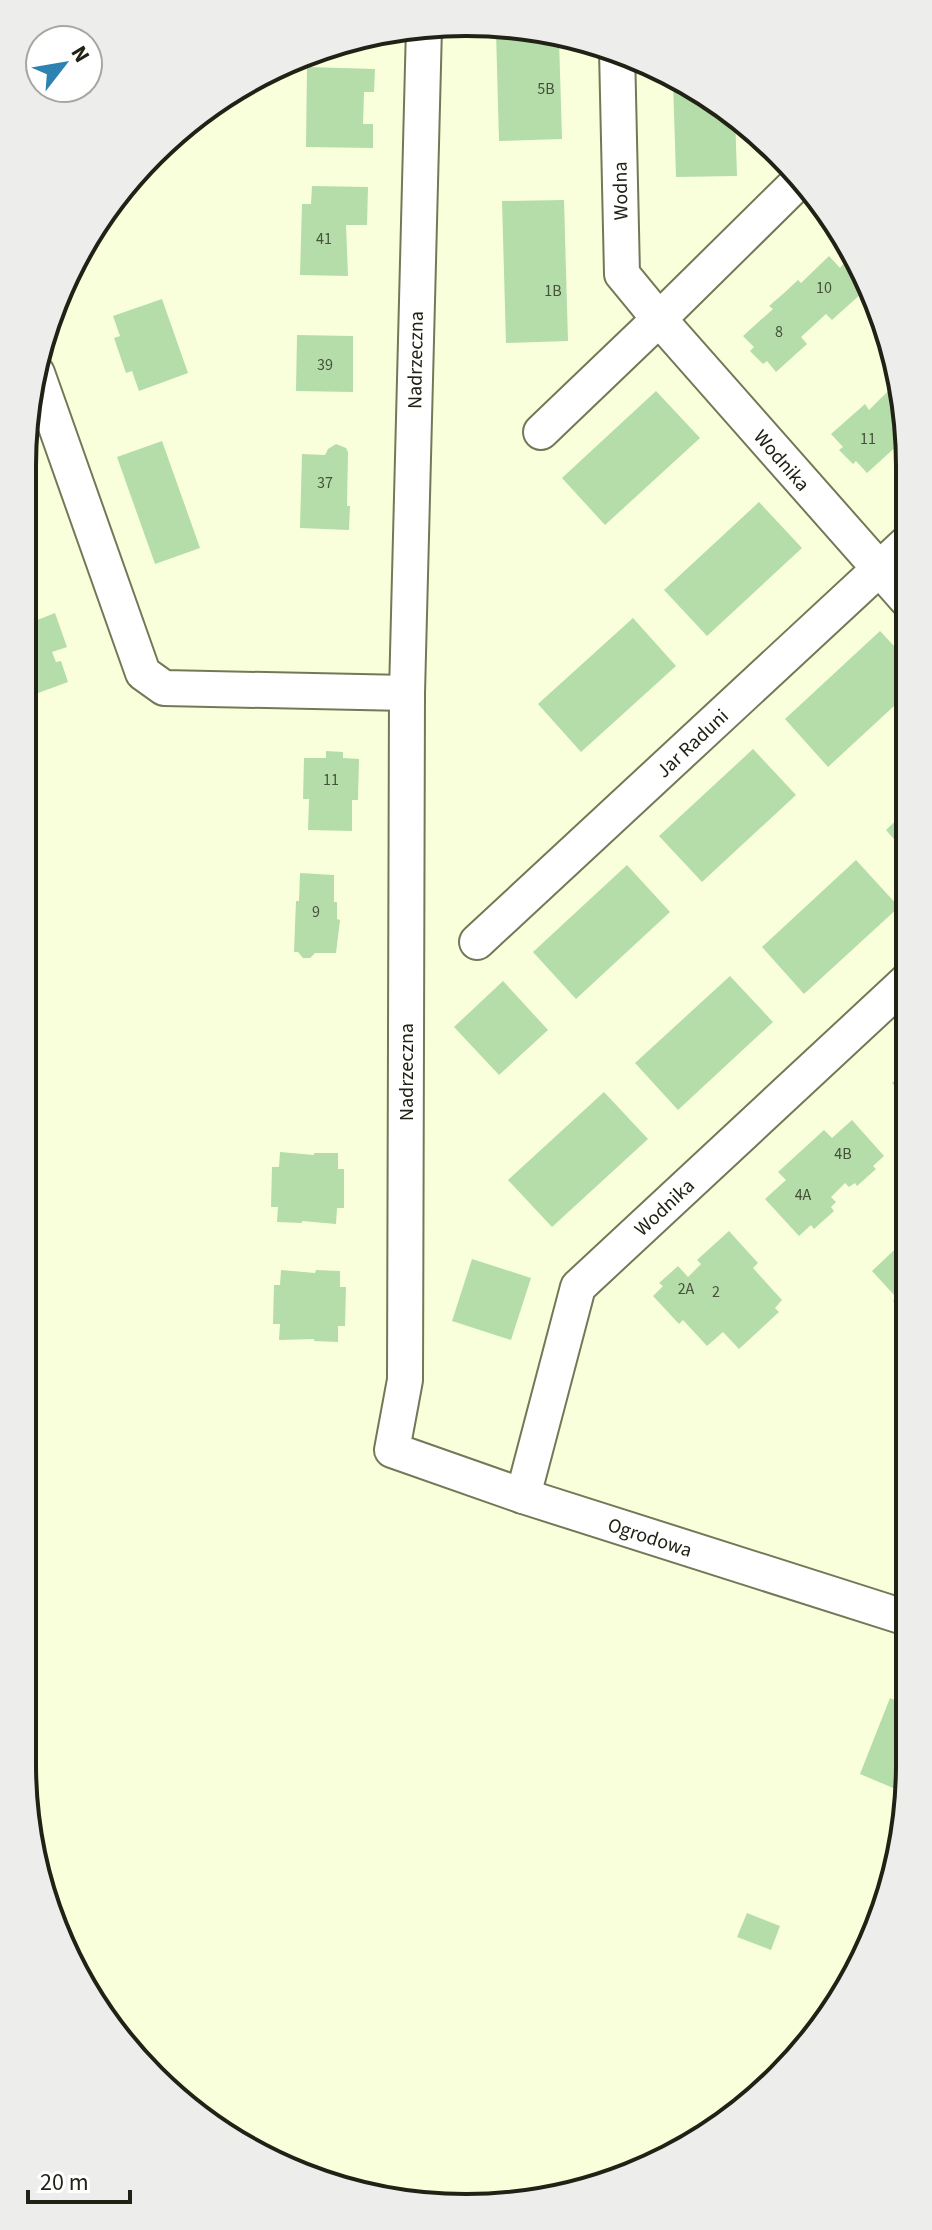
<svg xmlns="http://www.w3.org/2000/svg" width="932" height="2230" font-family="'Source Sans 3',sans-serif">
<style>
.building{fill:#b5ddaa}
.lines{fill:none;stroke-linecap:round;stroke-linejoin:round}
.street-casing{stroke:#747858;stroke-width:38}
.street{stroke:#fff;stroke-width:34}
.labels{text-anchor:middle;stroke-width:6;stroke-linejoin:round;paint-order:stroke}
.number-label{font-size:16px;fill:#46513a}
.street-label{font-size:20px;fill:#212215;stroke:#fff}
.rim{fill:none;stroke:#212215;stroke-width:4}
</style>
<rect width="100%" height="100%" fill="#f9ffda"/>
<g class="building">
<polygon points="496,31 559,39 562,139 499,141"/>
<polygon points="307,67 375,69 374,92 364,92 363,124 373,124 373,148 306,147"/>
<polygon points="673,80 735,113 737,176 676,177"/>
<polygon points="312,186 368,187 367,225 346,225 348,276 300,275 302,204 311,204"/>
<polygon points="564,200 568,341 506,343 502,201"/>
<polygon points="829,256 840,268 843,264 856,278 852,281 863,292 832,320 826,314 801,337 807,344 776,372 767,361 763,364 750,351 754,347 743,336 773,309 769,306 784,293 798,280 801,283"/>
<polygon points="162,299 188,373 139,391 132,371 126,373 114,338 120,336 113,316"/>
<polygon points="297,335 353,336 353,392 296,391"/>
<polygon points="897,374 906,408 906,433 898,441 900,443 867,473 856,461 853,464 839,450 843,447 831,434 865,404 869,410 881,398 893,387 889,382"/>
<polygon points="656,391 700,438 605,525 562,478"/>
<polygon points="162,441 200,548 155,564 117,457"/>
<polygon points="336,444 346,448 348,452 347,506 350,506 349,530 300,528 302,454 325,455 328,449"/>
<polygon points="759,502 802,548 707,636 664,590"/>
<polygon points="55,613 67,647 52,652 56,662 61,661 68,682 30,696 27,688 22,690 22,626"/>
<polygon points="633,618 676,666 581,752 538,704"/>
<polygon points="880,631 907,660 907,694 828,767 785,719"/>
<polygon points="753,749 796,795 702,882 659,836"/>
<polygon points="326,751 343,752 343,758 359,759 358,800 352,800 352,831 308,830 309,799 303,799 304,758 326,758"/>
<polygon points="907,810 907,854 886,830"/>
<polygon points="856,860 899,907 804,994 762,947"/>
<polygon points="627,865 670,912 576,999 533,952"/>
<polygon points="300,873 334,875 334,902 337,902 337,919 340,920 336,953 315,953 310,958 303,958 298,952 294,952 296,901 299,901"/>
<polygon points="730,976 773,1022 678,1110 635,1063"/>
<polygon points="503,981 548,1030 499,1075 454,1027"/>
<polygon points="908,1069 908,1100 892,1083"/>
<polygon points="604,1092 648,1139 552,1227 508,1180"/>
<polygon points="852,1120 884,1156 873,1166 876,1169 857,1186 855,1183 849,1187 845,1183 831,1197 836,1202 831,1207 834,1211 814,1229 811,1225 799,1236 765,1199 786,1180 778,1172 824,1130 832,1138"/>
<polygon points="280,1152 314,1155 314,1153 338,1153 338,1169 344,1169 344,1208 337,1208 336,1224 302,1221 302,1223 277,1222 278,1207 271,1207 272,1167 279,1167"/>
<polygon points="729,1231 758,1263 753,1268 782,1300 775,1308 779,1312 739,1349 723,1332 707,1346 683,1320 679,1324 653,1296 663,1286 659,1283 678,1266 688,1277 701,1264 697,1260"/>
<polygon points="908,1237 909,1306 909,1317 893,1301 896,1297 872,1271"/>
<polygon points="472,1259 531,1278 511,1340 452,1321"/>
<polygon points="281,1270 315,1273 316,1270 340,1271 340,1287 346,1287 345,1326 338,1326 338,1342 314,1341 314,1339 279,1340 280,1324 273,1324 274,1285 280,1285"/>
<polygon points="890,1698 910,1706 910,1764 905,1793 860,1774"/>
<polygon points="747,1913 780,1926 771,1950 737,1937"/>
</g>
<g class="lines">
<g class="street-casing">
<g id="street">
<polyline points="424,27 407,693 405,1380 392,1450 523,1496 910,1619"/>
<polyline points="617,50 622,274 659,319 907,600"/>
<polyline points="37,373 143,673 164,688 407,693"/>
<polyline points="541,432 659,319 801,179"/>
<polyline points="477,942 907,543"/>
<polyline points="523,1496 578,1287 908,980"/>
</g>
</g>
<use href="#street" class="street"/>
</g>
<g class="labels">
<g class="number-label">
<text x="546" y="94">5B</text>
<text x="324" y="244">41</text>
<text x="824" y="293">10</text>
<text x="553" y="296">1B</text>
<text x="779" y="337">8</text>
<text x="325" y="370">39</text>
<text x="868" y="444">11</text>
<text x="325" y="488">37</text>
<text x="331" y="785">11</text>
<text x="316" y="917">9</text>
<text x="843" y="1159">4B</text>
<text x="803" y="1200">4A</text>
<text x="686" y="1294">2A</text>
<text x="716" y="1297">2</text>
</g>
<g class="street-label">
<text transform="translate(620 191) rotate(-91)" y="7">Wodna</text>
<text transform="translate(415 360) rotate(-89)" y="7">Nadrzeczna</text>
<text transform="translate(782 460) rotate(49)" y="7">Wodnika</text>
<text transform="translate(692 743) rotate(-43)" y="7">Jar Raduni</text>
<text transform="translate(406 1072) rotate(-90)" y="7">Nadrzeczna</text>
<text transform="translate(664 1207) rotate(-43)" y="7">Wodnika</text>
<text transform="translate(650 1537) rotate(18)" y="7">Ogrodowa</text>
</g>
</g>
<path d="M0 0H932V2230H0ZM466 36H466A430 430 0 0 1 896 466V1764A430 430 0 0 1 466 2194H466A430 430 0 0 1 36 1764V466A430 430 0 0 1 466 36Z" fill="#ededec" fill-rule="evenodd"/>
<path class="rim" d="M466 36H466A430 430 0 0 1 896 466V1764A430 430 0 0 1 466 2194H466A430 430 0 0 1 36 1764V466A430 430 0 0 1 466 36Z"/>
<g transform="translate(64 64) rotate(59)"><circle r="38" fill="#ffffff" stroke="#a6a7a1" stroke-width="2"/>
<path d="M0-6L14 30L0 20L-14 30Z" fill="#2d82b1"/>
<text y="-12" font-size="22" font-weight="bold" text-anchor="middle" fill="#212215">N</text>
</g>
<path d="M28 2190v12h102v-12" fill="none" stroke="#212215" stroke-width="4"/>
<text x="40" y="2190" font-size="24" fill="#212215" stroke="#ffffff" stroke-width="6" paint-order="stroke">20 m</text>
</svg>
